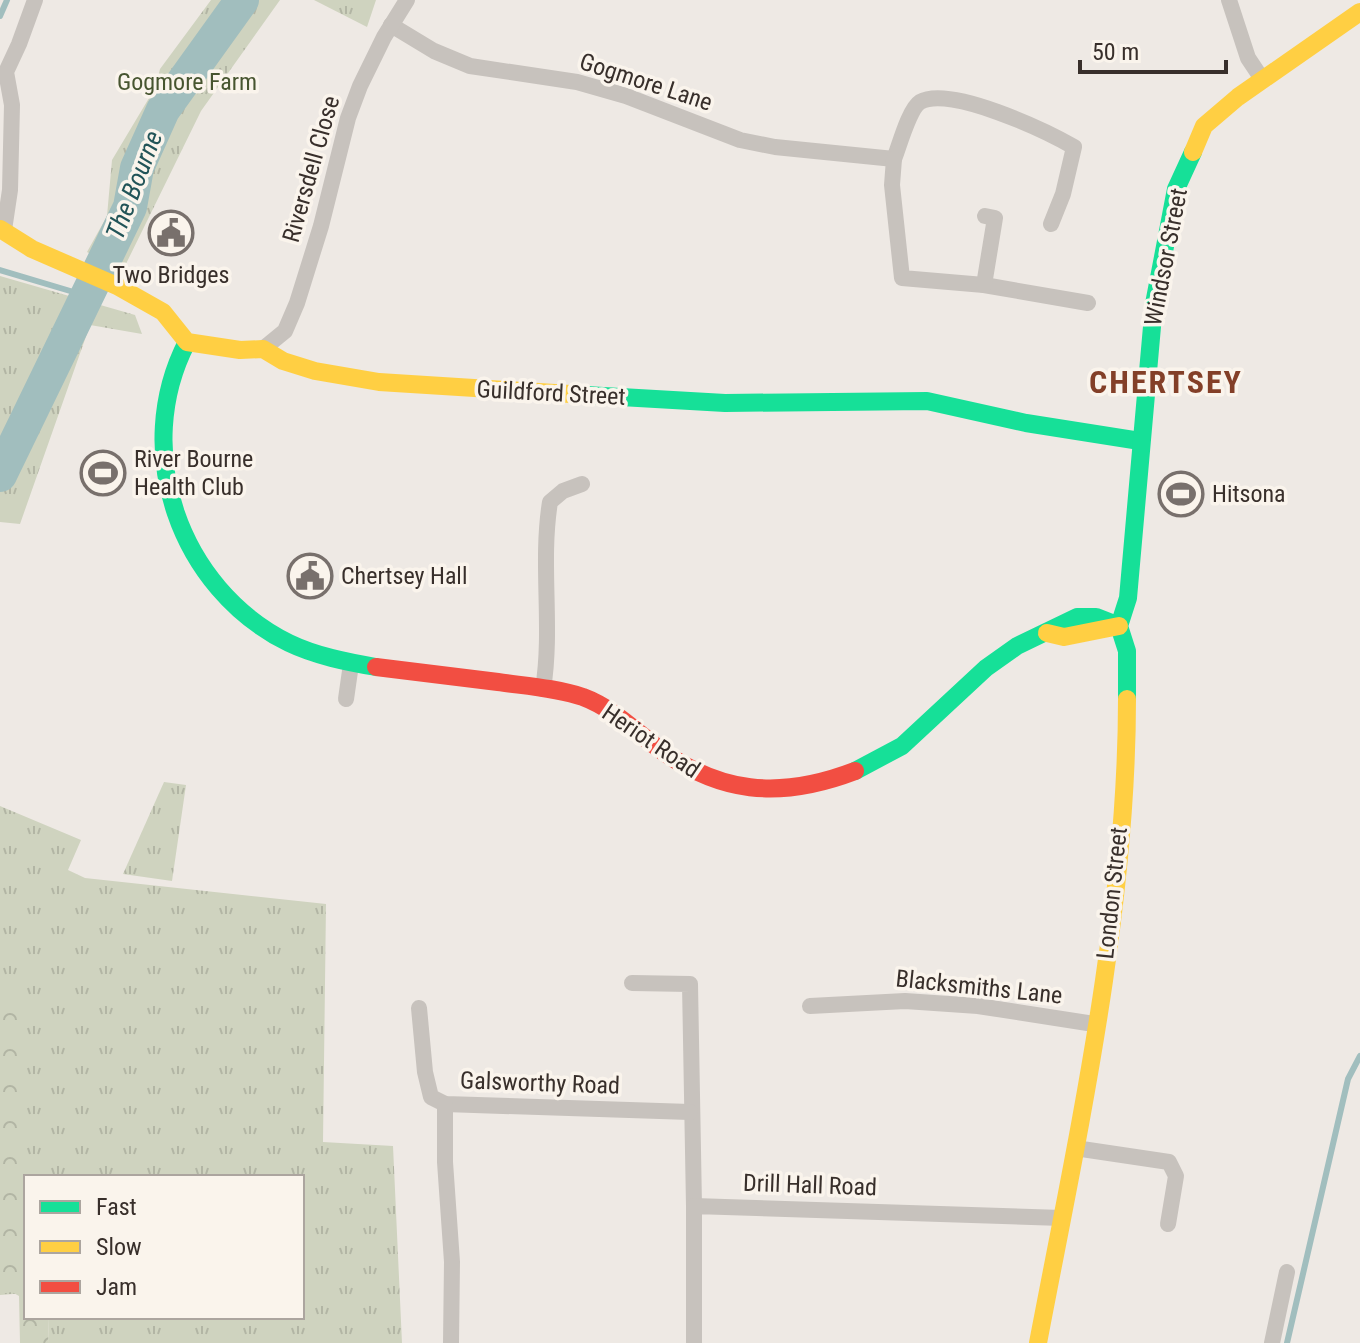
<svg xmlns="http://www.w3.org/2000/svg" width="1360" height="1343" font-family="'Roboto Condensed',sans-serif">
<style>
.grass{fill:url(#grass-tufts)}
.forest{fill:url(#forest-crowns)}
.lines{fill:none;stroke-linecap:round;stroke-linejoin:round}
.stream{stroke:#a1bebe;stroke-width:6}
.river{stroke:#a1bebe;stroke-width:34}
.street{stroke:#c7c2bd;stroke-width:16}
.fast{stroke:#16e098;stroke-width:18}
.slow{stroke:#ffcf43;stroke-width:18}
.jam{stroke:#f24e42;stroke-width:18}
.labels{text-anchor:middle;stroke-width:7;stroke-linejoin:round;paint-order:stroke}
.park-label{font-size:24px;fill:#475530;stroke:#faf4ec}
.street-label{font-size:24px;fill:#382f2b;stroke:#faf4ec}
.poi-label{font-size:24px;fill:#382f2b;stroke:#faf4ec;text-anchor:start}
.water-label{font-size:26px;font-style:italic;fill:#225458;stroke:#faf4ec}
.district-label{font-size:32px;font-weight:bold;letter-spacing:2px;fill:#833f28;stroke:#faf4ec}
</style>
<defs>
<pattern id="grass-tufts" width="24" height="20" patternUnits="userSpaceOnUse" patternTransform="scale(2)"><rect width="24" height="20" fill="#cfd3bf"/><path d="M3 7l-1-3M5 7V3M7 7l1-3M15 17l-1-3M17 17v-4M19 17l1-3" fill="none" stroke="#b2b5a4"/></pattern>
<pattern id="forest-crowns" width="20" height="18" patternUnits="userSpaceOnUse" patternTransform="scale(2)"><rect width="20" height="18" fill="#cfd3bf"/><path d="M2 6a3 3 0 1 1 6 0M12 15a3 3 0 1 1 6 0" fill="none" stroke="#b2b5a4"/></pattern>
</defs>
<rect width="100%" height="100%" fill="#eee9e4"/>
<g class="grass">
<polygon points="211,0 280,0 201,111 122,272 87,252 107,216 112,160 155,88 160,69"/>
<polygon points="314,0 376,0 367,27"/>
<polygon points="0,276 135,315 142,334 90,325 20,524 0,522"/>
<polygon points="164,782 186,785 172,881 123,874"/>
<polygon points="0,806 81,840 68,870 85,878 326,904 323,1142 393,1146 402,1343 48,1343 49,1317 302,1317 302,1177 26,1177 26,1293 0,1295"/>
</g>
<polygon class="forest" points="0,996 20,1002 26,1317 49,1317 48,1343 20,1343 19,1296 12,1292 0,1294"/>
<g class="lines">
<g class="stream">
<polyline points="0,16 7,0"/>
<polyline points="0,270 87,296"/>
<polyline points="1287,1343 1348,1079 1360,1056"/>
</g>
<polyline class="river" points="0,475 130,207 137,168 163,110 242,0"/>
<g class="street">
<polyline points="1229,0 1248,58 1262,79"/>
<path d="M391,25L434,51L470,66L577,82L626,96L740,140L775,147L894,159C899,147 909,109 920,102C950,85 1046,131 1074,147L1063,194L1051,224"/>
<polyline points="894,159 892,185 902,278 984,285 1088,303"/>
<polyline points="4,230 10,190 12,105 6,72 19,44 35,0"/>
<polyline points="984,285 995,218 985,216"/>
<polyline points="263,349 285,331 297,303 321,226 348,118 360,86 384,37 407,0"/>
<path d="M543,689C553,627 540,564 550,502L563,491L582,484"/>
<polyline points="346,699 351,664"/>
<polyline points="632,983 690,984 694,1206"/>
<polyline points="810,1006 905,1001 978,1006 1094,1024"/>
<polyline points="419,1008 425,1072 431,1097 445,1104 690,1112"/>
<polyline points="445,1104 445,1162 452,1262 451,1343"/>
<polyline points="1075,1148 1169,1162 1176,1176 1168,1224"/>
<polyline points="694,1343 694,1206 1062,1218"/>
<polyline points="1272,1343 1287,1272"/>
</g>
<g class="fast">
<path d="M187,342C131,450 179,589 289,643C316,656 347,662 376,667"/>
<polyline points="586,395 725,403 927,401 1026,423 1140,441"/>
<polyline points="1127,699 1127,651 1119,626 1128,598 1154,304 1176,189 1193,152"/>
<polyline points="855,771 902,746 986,668 1017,646 1077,617 1096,617 1119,626"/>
</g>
<g class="slow">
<polyline points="1193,152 1204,126 1238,97 1360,12"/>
<polyline points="0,229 32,249 117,286 163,312 187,342 240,350 263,349 283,361 315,371 379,382 586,395"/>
<polyline points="1047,633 1064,637 1119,626"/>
<path d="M1038,1343C1078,1133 1127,914 1127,699"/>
</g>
<path class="jam" d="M376,667C417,672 458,677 498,682C526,686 556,688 583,697C610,707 631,727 654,745C718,794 779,800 855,771"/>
</g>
<defs>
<g id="civic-ring" transform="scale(2.3)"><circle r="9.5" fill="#faf4ec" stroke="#78706c" stroke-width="1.5"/><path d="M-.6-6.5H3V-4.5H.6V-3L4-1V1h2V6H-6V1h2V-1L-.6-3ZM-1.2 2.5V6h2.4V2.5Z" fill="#78706c"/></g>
<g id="stadium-ring" transform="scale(2.3)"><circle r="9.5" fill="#faf4ec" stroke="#78706c" stroke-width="1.5"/><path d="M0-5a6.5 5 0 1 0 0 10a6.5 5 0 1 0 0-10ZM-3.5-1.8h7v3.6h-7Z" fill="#78706c"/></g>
</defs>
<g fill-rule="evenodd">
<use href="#civic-ring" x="171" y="233"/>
<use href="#stadium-ring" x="103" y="473"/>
<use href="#stadium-ring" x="1181" y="494"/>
<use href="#civic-ring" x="310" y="576"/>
</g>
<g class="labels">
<g class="park-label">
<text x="187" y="90">Gogmore Farm</text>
</g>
<g class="street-label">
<text transform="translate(646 82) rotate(18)" y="8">Gogmore Lane</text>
<text transform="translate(311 169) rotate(-74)" y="8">Riversdell Close</text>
<text transform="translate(1166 257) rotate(-79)" y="8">Windsor Street</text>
<text transform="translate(551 393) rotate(3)" y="8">Guildford Street</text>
<text transform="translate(651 741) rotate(34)" y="8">Heriot Road</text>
<text transform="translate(1112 893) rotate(-84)" y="8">London Street</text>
<text transform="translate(979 987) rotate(6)" y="8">Blacksmiths Lane</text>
<text transform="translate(540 1083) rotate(2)" y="8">Galsworthy Road</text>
<text transform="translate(810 1185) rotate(2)" y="8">Drill Hall Road</text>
</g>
<g class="poi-label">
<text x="171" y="283" text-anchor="middle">Two Bridges</text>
<text x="134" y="467">River Bourne<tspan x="134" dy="28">Health Club</tspan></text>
<text x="1212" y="502">Hitsona</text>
<text x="341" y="584">Chertsey Hall</text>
</g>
<g class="water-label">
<text transform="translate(134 185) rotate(-69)" y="9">The Bourne</text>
</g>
<g class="district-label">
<text x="1166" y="393">CHERTSEY</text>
</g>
</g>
<rect x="24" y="1175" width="280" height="144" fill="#faf4ec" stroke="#aca59f" stroke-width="2"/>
<rect x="40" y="1201" width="40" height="12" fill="#16e098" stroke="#aca59f" stroke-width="2"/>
<text x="96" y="1215" font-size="24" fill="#382f2b">Fast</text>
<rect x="40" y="1241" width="40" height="12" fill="#ffcf43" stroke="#aca59f" stroke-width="2"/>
<text x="96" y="1255" font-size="24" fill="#382f2b">Slow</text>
<rect x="40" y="1281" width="40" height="12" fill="#f24e42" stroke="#aca59f" stroke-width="2"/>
<text x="96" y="1295" font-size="24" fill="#382f2b">Jam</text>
<path d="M1080 60v12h146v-12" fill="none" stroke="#382f2b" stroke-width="4"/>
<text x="1092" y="60" font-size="24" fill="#382f2b" stroke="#faf4ec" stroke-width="6" paint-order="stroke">50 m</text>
</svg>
